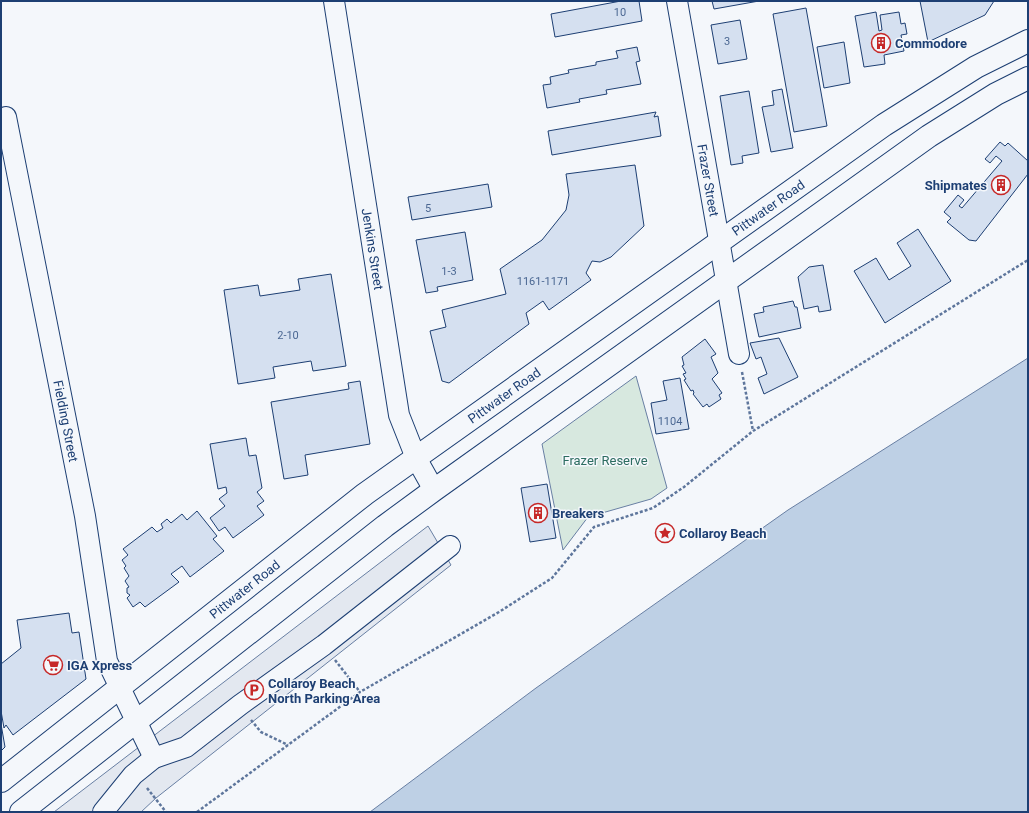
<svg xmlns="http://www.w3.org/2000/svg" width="1029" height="813" font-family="Roboto,sans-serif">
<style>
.green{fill:#d7e8df;stroke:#687fa3}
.parking{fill:#e3e8f0;stroke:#687fa3}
.water{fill:#bed0e5;stroke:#687fa3}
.building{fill:#d5e0f0;stroke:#1d3f73}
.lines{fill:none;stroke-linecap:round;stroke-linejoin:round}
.minor-casing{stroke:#1d3f73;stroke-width:22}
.highway-casing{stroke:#1d3f73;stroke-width:24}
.path{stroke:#5e769c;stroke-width:2.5;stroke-dasharray:3 2;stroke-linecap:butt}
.minor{stroke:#f4f7fb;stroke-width:20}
.highway{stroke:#f4f7fb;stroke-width:22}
.labels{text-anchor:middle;stroke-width:3;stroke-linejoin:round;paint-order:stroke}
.number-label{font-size:11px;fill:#4b6792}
.poi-label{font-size:13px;font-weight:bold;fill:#1d3f73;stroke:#f4f7fb;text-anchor:start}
.street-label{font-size:13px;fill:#1d3f73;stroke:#f4f7fb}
.park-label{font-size:13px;fill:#2c6c60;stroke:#f4f7fb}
</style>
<rect width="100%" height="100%" fill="#f4f7fb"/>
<polygon class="green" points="636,376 667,488 651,499 588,517 563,550 542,444"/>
<polygon class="parking" points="428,526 451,565 156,798 141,812 54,812"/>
<polygon class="water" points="1028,358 1028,812 370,812 536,688 788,510"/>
<g class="building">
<polygon points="621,1 639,1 642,21 555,37 551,14"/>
<polygon points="712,1 759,1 714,9"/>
<polygon points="920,1 994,1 985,15 928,42"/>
<polygon points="806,8 827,126 794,132 773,14"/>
<polygon points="876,12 879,31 882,30 880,15 899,12 901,24 905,23 907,34 901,35 904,51 884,55 885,64 864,67 855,16"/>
<polygon points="740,20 747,59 718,64 711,25"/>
<polygon points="844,42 850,83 824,88 817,47"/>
<polygon points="637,47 640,61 636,62 641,84 606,90 607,94 579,99 580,102 547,108 543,85 551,84 550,77 569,73 568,70 596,65 596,62 618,58 616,51"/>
<polygon points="782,89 793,148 771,152 762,107 774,105 772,91"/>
<polygon points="749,91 759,153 742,156 743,163 731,165 720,96"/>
<polygon points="656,112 654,117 658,116 661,136 552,155 548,131"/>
<polygon points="1000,142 1005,146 1008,143 1028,161 1028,174 976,241 969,240 947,222 951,218 944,212 958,195 964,200 959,206 962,208 1002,161 996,156 990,163 985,159"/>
<polygon points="635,165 644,226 611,257 600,262 592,261 586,273 591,280 549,310 543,301 526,313 529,324 449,383 442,381 430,331 446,327 442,310 506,294 500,269 542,240 566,210 569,195 566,174"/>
<polygon points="488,184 492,207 412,220 408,197"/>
<polygon points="918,229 951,281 885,323 854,271 876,258 889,280 911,266 897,243"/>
<polygon points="465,232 473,280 437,287 438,291 426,293 416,240"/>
<polygon points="823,265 831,310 819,312 818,306 804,309 798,277 809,267"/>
<polygon points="331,274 346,366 313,371 311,361 273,367 275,378 238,384 224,290 258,285 260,296 300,290 298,279"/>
<polygon points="793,301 795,307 797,307 801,328 759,337 754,314 764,312 763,307"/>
<polygon points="779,338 798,377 764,394 758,378 767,374 761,357 756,359 750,343"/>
<polygon points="705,339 716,354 711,357 718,373 712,379 722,393 719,395 721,399 709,407 707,404 703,407 693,394 694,393 693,390 691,391 684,380 686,379 683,374 686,373 682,366 684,365 682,357"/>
<polygon points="680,378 689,429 656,434 651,403 667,400 663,381"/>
<polygon points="360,381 370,444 305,455 308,475 284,479 271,402 349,389 348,383"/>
<polygon points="246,438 249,456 256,455 262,488 257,492 264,501 257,506 264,515 233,538 225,527 219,531 210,518 225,506 219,499 227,493 226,487 218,489 210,444"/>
<polygon points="547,484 556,538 530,542 521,488"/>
<polygon points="197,511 217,536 213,539 224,551 190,577 182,566 171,574 179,582 145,607 140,602 133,607 127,598 130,595 127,593 127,588 129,587 125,581 129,576 124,568 126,566 122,560 128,555 123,549 152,527 157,532 163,528 161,524 167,519 171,523 182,514 187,520"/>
<polygon points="69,613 72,633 79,632 86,679 13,735 6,725 4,728 1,711 1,664 21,648 17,620"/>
<polygon points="1,724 5,747 1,751"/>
</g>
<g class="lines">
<g class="minor-casing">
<g id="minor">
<path id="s1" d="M334,1L399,415L416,458L434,490"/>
<path id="s2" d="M677,1L739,354"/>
<path id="s3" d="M6,117L85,516L107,661L154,758"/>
<polyline points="103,812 133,775 154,758 186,747 240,705 324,645 450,546"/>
</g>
</g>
<g class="highway-casing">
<g id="highway">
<path id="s4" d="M1,781L365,494L884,125L976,67L1028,41"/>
<polyline points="21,812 385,526 434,490 929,136 996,94 1028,78"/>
</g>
</g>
<g class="path">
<polyline points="742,372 753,431"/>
<polyline points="335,660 360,692"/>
<polyline points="251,720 261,732 288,745"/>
<polyline points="147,788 166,812"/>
<polyline points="197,812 360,692 499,612 552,578 594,527 653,508 684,487 753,431 1028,260"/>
</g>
<use href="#minor" class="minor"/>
<use href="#highway" class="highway"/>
</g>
<defs>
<g id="building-ring" transform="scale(1)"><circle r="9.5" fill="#f4f7fb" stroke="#c62828" stroke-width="1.5"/><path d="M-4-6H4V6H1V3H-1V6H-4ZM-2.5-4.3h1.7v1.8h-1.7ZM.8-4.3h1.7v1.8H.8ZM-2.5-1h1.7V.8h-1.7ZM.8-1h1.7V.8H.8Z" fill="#c62828"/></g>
<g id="sight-ring" transform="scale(1)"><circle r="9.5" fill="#f4f7fb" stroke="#c62828" stroke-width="1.5"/><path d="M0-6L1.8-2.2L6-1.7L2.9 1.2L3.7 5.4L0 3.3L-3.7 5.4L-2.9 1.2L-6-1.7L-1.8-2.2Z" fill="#c62828"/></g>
<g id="supermarket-ring" transform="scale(1)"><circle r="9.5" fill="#f4f7fb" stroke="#c62828" stroke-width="1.5"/><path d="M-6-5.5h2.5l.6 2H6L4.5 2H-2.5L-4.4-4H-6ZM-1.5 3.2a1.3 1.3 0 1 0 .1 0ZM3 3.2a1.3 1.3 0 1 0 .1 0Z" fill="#c62828"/></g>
<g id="parking-ring" transform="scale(1)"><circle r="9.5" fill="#f4f7fb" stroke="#c62828" stroke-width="1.5"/><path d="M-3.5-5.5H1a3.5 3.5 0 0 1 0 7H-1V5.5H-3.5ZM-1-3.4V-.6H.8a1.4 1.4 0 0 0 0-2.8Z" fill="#c62828"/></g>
</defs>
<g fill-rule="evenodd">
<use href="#building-ring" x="881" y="43"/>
<use href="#building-ring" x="1001" y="185"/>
<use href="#building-ring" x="538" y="513"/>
<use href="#sight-ring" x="665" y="533"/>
<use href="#supermarket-ring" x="53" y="665"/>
<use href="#parking-ring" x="254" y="690"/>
</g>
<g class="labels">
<g class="number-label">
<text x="620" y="16">10</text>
<text x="727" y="45">3</text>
<text x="428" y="212">5</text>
<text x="449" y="275">1-3</text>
<text x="543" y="285">1161-1171</text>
<text x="288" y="339">2-10</text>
<text x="670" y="425">1104</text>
</g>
<g class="poi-label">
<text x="895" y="48">Commodore</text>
<text x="987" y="190" text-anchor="end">Shipmates</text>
<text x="552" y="518">Breakers</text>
<text x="679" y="538">Collaroy Beach</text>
<text x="67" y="670">IGA Xpress</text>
<text x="268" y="688">Collaroy Beach<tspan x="268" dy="15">North Parking Area</tspan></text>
</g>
<g class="street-label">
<text dy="5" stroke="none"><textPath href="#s2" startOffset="182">Frazer Street</textPath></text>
<text dy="5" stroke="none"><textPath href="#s4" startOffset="958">Pittwater Road</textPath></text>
<text dy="5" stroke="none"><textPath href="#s1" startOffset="251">Jenkins Street</textPath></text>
<text dy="5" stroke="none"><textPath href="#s4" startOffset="634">Pittwater Road</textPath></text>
<text dy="5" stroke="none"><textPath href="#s3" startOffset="310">Fielding Street</textPath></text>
<text dy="5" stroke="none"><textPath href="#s4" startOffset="310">Pittwater Road</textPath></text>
</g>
<g class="park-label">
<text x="605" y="465">Frazer Reserve</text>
</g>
</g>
<rect width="1029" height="813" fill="none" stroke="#1d3f73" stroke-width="4"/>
</svg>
